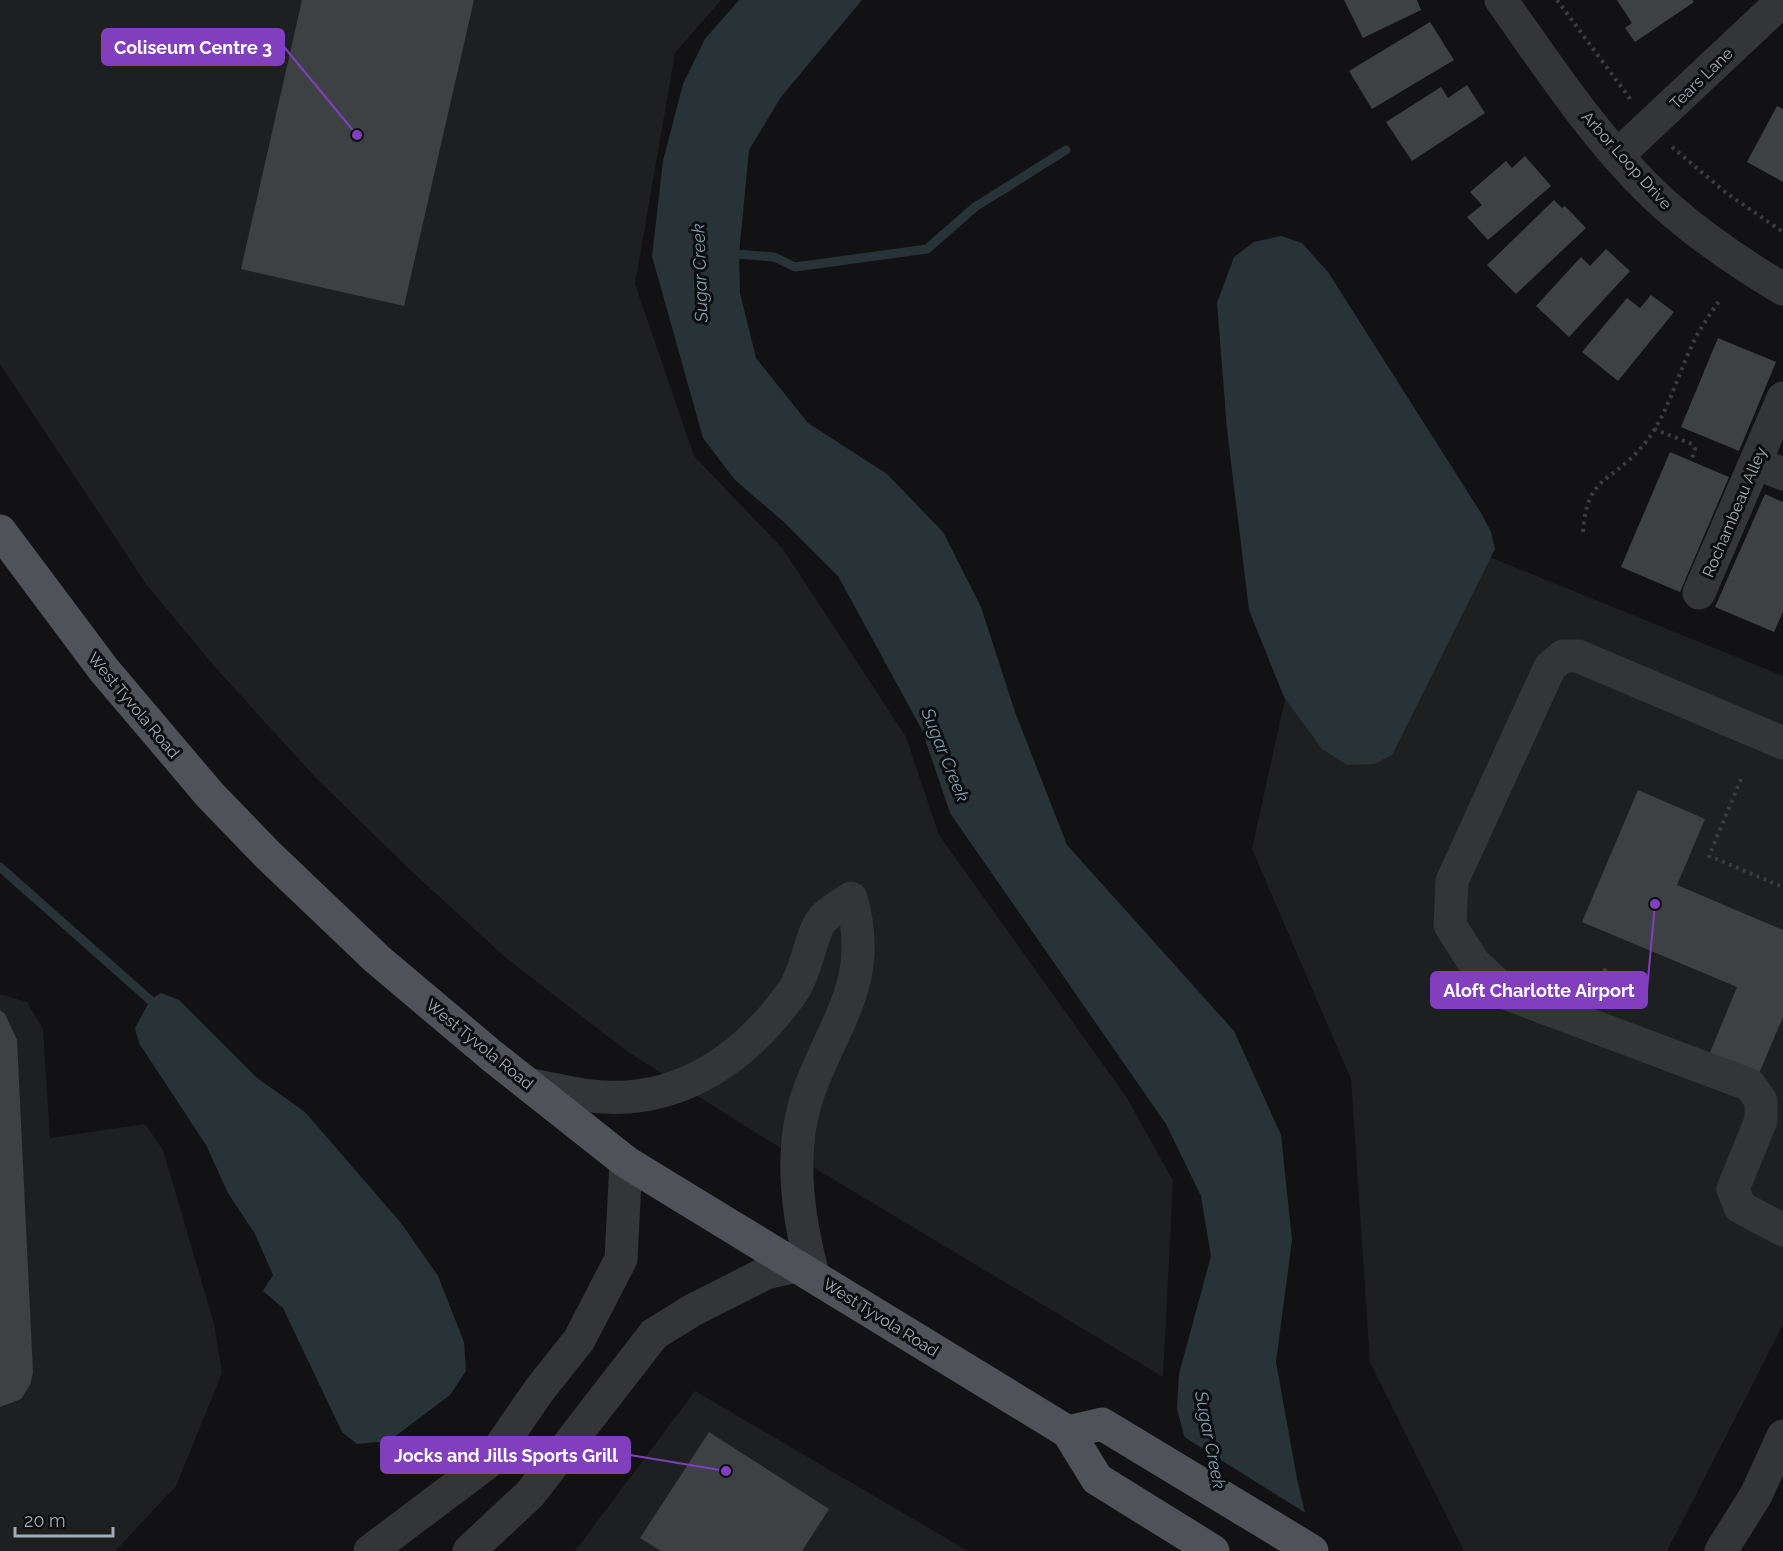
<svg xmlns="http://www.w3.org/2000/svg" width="1783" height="1551" font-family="Raleway,sans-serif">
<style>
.built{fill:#1e1f21}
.water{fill:#283338}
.pier{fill:#121214}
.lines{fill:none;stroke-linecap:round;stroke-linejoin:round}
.stream{stroke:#283338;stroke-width:9}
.building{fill:#3e4144}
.path{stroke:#393c40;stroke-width:4;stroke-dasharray:3 4.5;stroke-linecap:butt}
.minor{stroke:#333539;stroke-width:33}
.major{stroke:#4f5258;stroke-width:33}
.labels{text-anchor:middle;stroke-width:6;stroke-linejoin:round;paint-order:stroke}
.street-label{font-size:16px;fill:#a3abb5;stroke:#0d0d0f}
.water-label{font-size:18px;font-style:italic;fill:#799fb1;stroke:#0d0d0f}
.leader{fill:none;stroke:#813fbe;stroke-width:2}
.callout-dot{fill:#813fbe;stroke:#0d0d0f;stroke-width:2}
.callout{fill:#813fbe;stroke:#813fbe;stroke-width:2}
.callout-label{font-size:18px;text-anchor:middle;font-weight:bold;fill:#fff}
</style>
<rect width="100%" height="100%" fill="#121214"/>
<g class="built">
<polygon points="0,0 721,0 675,53 635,284 694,456 783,549 906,737 939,835 1127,1098 1173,1181 1163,1377 761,1136 628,1052 506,958 407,867 315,777 215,667 146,584 0,364"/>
<polygon points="1364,506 1783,676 1783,1325 1667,1551 1464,1551 1370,1362 1351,1079 1252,849 1323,527"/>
<polygon points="0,994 27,1002 43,1029 50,1138 145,1124 163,1150 214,1324 222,1373 176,1486 115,1551 0,1551"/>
<polygon points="695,1391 968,1551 575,1551"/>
</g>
<g class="water">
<polygon points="739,0 862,0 781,97 749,150 739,254 740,293 756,358 808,423 887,474 943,532 981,607 1015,712 1067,845 1234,1031 1281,1135 1292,1240 1276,1362 1297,1479 1314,1551 1215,1551 1177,1409 1179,1374 1211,1256 1201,1196 1166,1124 950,813 922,730 838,576 785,523 735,480 703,438 652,256 663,161 683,84 705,39"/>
<polygon points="1281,236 1302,243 1328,272 1481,513 1491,532 1495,549 1392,755 1374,764 1347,765 1322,749 1284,697 1249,610 1227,429 1217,303 1234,257 1254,242"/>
<polygon points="161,993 179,1000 257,1078 305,1112 401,1223 438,1276 464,1342 466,1371 450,1395 389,1441 357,1444 342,1432 283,1308 263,1291 273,1275 255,1234 228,1193 206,1145 139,1043 135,1028 150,1000"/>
</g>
<polygon class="pier" points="1181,1435 1309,1515 1317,1551 1212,1551"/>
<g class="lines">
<g class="stream">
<polyline points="726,253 774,257 795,267 927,249 975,207 1066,150"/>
<polyline points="0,867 158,1007"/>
</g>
</g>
<g class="building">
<polygon points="302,0 474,0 404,306 241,269"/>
<polygon points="1344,0 1417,0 1421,10 1363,38"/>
<polygon points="1617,0 1693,0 1694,2 1635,42 1625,28 1632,23"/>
<polygon points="1430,22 1454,60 1372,109 1349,71"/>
<polygon points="1467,85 1485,113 1412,161 1386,122 1441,87 1448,98"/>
<polygon points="1777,106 1783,109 1783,182 1747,162"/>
<polygon points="1525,156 1551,186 1488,240 1467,217 1482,205 1470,192 1506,161 1512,168"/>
<polygon points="1554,200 1562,208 1565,206 1586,228 1516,294 1487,265"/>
<polygon points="1606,249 1630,271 1569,337 1536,306 1581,257 1590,266"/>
<polygon points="1651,295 1674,312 1618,381 1582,352 1627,298 1640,308"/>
<polygon points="1718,338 1776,362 1739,451 1681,427"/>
<polygon points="1670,452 1729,477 1680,592 1621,567"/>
<polygon points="1765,494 1783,502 1783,612 1774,632 1715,607"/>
<polygon points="1638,790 1705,819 1677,885 1783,930 1783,1017 1758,1076 1709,1055 1737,987 1582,922"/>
<polygon points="0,1010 5,1014 17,1040 33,1373 30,1385 21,1399 0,1407"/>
<polygon points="709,1432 829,1509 802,1551 661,1551 640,1538"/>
</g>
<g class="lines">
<g class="path">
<polyline points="1557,0 1631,100"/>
<polyline points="1672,147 1725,192 1783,232"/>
<polyline points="1654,429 1692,444 1695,449 1691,461"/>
<path d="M1583,532C1587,476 1609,484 1640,449C1667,419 1676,378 1693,343C1700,328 1710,314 1720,300"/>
<polyline points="1741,779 1709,856 1783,887"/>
<polyline points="1596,992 1606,967"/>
<polyline points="1629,1006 1639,982"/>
</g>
<g class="minor">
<path d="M1501,0C1551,70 1600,146 1664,204C1701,237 1741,264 1783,289"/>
<polyline points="1618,155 1783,0"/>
<polyline points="1755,463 1783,474"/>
<polyline points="1699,593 1783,398"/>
<polyline points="1783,743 1578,656 1563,656 1550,667 1452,881 1450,925 1474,963 1508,994 1750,1085 1761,1101 1761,1120 1733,1189 1740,1207 1783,1230"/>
<path d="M531,1085C555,1089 579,1096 603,1097C684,1102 748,1055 793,991C806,973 812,931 822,920C829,911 842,905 851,898C875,981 834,1021 808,1094C788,1152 798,1217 813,1275"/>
<polyline points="370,1551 491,1460 540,1389 579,1340 621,1259 626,1162"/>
<polyline points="469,1551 530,1494 654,1334 693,1310 766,1273 798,1266"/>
<polyline points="1721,1551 1756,1495 1783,1436"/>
</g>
<g class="major">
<polyline points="0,531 104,670 210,795 267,854 377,959 492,1056 626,1162 1068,1432 1097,1479 1213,1551"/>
<polyline points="1068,1432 1102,1424 1312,1551"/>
</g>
</g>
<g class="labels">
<g class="street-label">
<text transform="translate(1701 78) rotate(-44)" y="6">Tears Lane</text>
<text transform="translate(1627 160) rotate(48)" y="6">Arbor Loop Drive</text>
<text transform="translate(1734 512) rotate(-67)" y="6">Rochambeau Alley</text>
<text transform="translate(134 705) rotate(50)" y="6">West Tyvola Road</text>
<text transform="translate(480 1044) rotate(39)" y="6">West Tyvola Road</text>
<text transform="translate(881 1317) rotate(32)" y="6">West Tyvola Road</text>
</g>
<g class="water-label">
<text transform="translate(700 273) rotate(-92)" y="6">Sugar Creek</text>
<text transform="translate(945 755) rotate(68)" y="6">Sugar Creek</text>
<text transform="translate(1210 1440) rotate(79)" y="6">Sugar Creek</text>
</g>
</g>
<path class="leader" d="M357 135L284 47M1655 904L1647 990M726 1471L630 1455"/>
<g class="callout-dot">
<circle cx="357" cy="135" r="6"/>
<circle cx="1655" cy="904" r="6"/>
<circle cx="726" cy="1471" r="6"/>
</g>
<g class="callout">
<rect x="102" y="29" width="182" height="36" rx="6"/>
<rect x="1431" y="972" width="216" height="36" rx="6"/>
<rect x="381" y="1437" width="249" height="36" rx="6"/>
</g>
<g class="callout-label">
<text x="193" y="54">Coliseum Centre 3</text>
<text x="1539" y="997">Aloft Charlotte Airport</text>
<text x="506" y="1462">Jocks and Jills Sports Grill</text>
</g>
<path d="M15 1527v9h98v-9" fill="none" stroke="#a3abb5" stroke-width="3"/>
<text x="24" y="1527" font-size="18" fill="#a3abb5" stroke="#0d0d0f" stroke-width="4.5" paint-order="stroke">20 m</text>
</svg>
